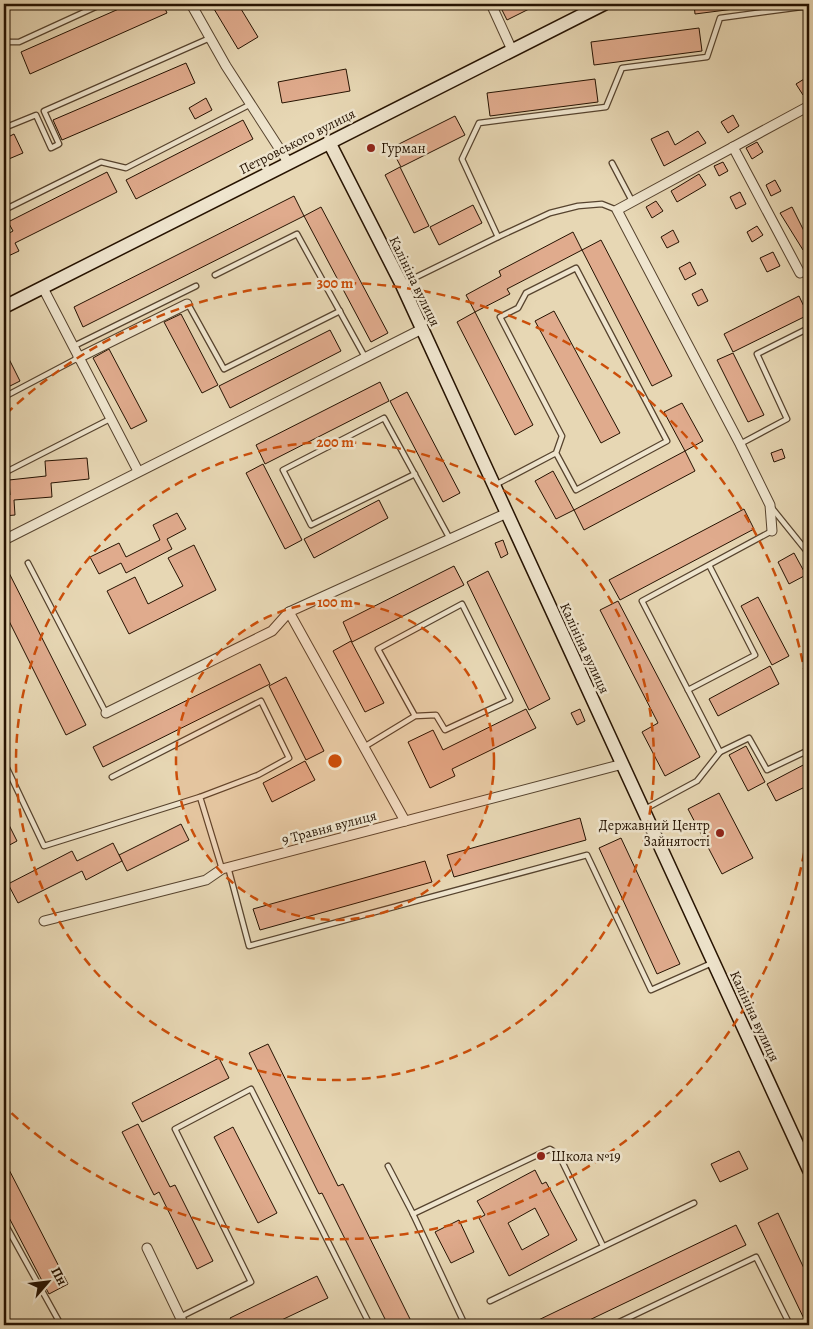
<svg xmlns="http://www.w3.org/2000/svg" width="813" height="1329" font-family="Alegreya,serif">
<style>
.building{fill:#e0ab8d;stroke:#251201;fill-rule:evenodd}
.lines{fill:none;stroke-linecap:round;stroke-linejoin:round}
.lane-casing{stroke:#56432e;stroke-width:7}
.street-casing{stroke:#56432e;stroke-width:11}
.secondary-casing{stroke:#251201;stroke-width:15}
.lane{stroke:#efe5ce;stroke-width:4.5}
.street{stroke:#efe5ce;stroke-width:9}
.secondary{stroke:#efe5ce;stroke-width:12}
.ring{fill:none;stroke:#cb4e0a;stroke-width:2.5;stroke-dasharray:9 6}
.poi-dot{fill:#8f2418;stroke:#efe5ce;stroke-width:2}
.labels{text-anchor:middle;stroke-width:5;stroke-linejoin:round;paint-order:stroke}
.street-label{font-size:14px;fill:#251201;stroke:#efe5ce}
.poi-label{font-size:14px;fill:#251201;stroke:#efe5ce;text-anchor:start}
.centre{fill:#cb4e0a;stroke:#efe5ce;stroke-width:2.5}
.ring-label{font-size:15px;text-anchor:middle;font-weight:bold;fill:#cb4e0a;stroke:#efe5ce;stroke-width:5;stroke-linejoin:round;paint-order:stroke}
</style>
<rect width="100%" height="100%" fill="#e7d7b4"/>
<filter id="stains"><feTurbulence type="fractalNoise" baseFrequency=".004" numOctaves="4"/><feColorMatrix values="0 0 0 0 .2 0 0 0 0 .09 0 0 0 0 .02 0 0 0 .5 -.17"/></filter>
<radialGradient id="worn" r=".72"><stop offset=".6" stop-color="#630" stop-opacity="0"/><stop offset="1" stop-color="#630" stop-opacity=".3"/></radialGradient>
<g class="building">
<polygon points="130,4 163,4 167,13 30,74 21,52"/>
<polygon points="211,4 238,4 258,37 238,49"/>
<polygon points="499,4 539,4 507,20"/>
<polygon points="694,4 733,4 734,9 695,14"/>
<polygon points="699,28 702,51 594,65 591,42"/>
<polygon points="186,63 195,83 62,140 53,120"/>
<polygon points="346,69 350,91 282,103 278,82"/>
<polygon points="809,76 809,91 803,95 796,84"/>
<polygon points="595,79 598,102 490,116 487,93"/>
<polygon points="206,98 212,110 195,119 189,108"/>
<polygon points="733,115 739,126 728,133 721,122"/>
<polygon points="455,116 465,135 401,167 391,148"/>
<polygon points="243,120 253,139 136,199 126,180"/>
<polygon points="668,131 675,145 698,131 706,143 664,166 651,139"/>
<polygon points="14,134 23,153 4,161 4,139"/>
<polygon points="757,142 763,152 752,159 746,148"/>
<polygon points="723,162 728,171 719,176 714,166"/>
<polygon points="400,167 429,226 414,233 385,175"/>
<polygon points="107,172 117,192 15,243 19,251 4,258 4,236 13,231 8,222"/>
<polygon points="699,174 706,185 677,202 671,191"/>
<polygon points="775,180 781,191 771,196 766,185"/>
<polygon points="740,192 746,204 736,209 730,197"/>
<polygon points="294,196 304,216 83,327 74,307"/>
<polygon points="656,201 663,211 652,218 646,207"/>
<polygon points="473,205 482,223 439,245 430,227"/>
<polygon points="321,207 388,333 371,342 304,216"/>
<polygon points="792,207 804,231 809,237 809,246 803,250 780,213"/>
<polygon points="757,226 763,235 752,242 747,232"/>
<polygon points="673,230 679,242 667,248 661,237"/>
<polygon points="573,232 582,250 507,289 510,294 475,312 466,295 501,276 499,271"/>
<polygon points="601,240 672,376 652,386 582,250"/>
<polygon points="773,252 780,266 767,272 760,258"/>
<polygon points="690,262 696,274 685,280 679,268"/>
<polygon points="702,289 708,301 698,306 692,294"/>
<polygon points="799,296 808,315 733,352 724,334"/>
<polygon points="554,311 620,433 601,443 535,321"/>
<polygon points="475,312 533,425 515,435 457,322"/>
<polygon points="181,314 218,385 202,393 164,322"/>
<polygon points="330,330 341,351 230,408 219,386"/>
<polygon points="4,349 20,381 4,389"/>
<polygon points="109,349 147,421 131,429 93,358"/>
<polygon points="733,353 764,415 748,422 717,360"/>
<polygon points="380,382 389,401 265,464 256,445"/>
<polygon points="407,392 460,493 443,502 390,401"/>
<polygon points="682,403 703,441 685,451 664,412"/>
<polygon points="782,449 785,458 774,462 771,453"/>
<polygon points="685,451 695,471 584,530 574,510"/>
<polygon points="87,458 89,479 51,483 52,497 14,500 15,515 4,516 4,495 10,495 9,480 46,476 45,461"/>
<polygon points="263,464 302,540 285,549 246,473"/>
<polygon points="553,471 574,510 556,519 535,481"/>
<polygon points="379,500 388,518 314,558 304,539"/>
<polygon points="744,509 754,529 620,600 609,580"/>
<polygon points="177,513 186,529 167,539 172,549 126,573 121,563 99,574 90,557 119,543 126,557 160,540 153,525"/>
<polygon points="503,540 508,554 501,558 495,543"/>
<polygon points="194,545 216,590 129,634 107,591 135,577 148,604 183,586 168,558"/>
<polygon points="794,553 806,575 789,584 778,562"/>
<polygon points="4,563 86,725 66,735 4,611"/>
<polygon points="454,566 464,585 352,642 343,622"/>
<polygon points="488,571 550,699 529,710 467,582"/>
<polygon points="758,597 789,656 772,665 741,606"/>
<polygon points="618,601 700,757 665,776 642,732 658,723 600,610"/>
<polygon points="351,641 384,703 365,712 333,651"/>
<polygon points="260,664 270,684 103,767 93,747"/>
<polygon points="770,666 779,684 718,716 709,699"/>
<polygon points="286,677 324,751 306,760 269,686"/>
<polygon points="526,709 536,728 452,769 455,776 430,788 408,742 433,730 443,750"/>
<polygon points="580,709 585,721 577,725 571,713"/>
<polygon points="746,746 765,782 748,791 729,755"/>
<polygon points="305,761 315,780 272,802 263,783"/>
<polygon points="809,762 809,785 776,801 767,784"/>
<polygon points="719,793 753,858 722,874 688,809"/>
<polygon points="4,815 17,841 4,848"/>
<polygon points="580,818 586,840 454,877 447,855"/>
<polygon points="181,824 189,840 127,871 119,855"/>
<polygon points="621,838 680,964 657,974 599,848"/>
<polygon points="113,843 122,861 86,880 82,871 18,903 8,884 72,851 77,861"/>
<polygon points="425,861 432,882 260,930 253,909"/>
<polygon points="268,1044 338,1186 343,1184 413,1325 388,1325 322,1193 319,1194 249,1053"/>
<polygon points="219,1058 229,1078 142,1122 132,1103"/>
<polygon points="138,1124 170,1187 175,1185 213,1261 197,1269 159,1192 154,1195 122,1132"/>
<polygon points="233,1127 277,1213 258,1223 214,1137"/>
<polygon points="739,1151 748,1169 720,1182 711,1164"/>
<polygon points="4,1160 68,1284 49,1294 4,1208"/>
<path d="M535,1170L542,1184L546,1182L577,1240L509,1276L479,1218L485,1215L477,1201ZM535,1208L549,1235L522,1250L508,1223Z"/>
<polygon points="778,1213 809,1279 809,1325 807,1325 758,1223"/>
<polygon points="459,1220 474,1252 451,1263 435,1232"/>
<polygon points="736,1225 746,1245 579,1325 528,1325"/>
<polygon points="317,1276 328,1298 271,1325 234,1325 230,1318"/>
</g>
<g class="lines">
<g class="lane-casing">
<g id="lane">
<polyline points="4,33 8,42 19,42 102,4"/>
<polyline points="4,128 36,115 51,148 59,144 44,111 210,38"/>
<polyline points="612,163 632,201"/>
<polyline points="4,210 101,162 126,168 251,104"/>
<polyline points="498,237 462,159 479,123 606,107 622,68 707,57 720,18 809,6"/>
<polyline points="215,275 297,234 365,357"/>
<polyline points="402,284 498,237 550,213 578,206 602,204 617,210"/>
<polyline points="188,304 224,369 340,311"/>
<polyline points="74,346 196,286"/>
<polyline points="4,397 78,358"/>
<polyline points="740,444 787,419 757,354 809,328"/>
<polyline points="4,473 110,419"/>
<polyline points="415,474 311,525 283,470 384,418 450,539"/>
<polyline points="495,485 556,453 576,490 667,441 576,268 526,293 518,308 500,317 562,436 556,453"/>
<polyline points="772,508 809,554"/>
<polyline points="28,563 106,713"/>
<polyline points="709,565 755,655 688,690 642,601 772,531"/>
<polyline points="364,747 415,716 378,649 462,604 510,700 445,730 436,715 415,716"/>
<polyline points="720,752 749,738 767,770 809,750"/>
<polyline points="4,762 44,846 200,797"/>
<polyline points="112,777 261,701 289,758 258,775 200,797 222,869"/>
<polyline points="645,809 697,781 720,752 688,690"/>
<polyline points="228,867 249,946 587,855 651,990 712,963"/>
<polyline points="388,1166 413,1214 465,1325"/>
<polyline points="413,1214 550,1149 559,1155 603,1246"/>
<polyline points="4,1222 61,1325"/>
<polyline points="490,1301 694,1203"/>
<polyline points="180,1317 251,1282 175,1129 251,1089 370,1325 369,1325"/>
<polyline points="613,1325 756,1257 790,1325"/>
</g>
</g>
<g class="street-casing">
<g id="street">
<polyline points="191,4 226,66 288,162"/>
<polyline points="491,4 512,50"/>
<polyline points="733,147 800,273"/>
<polyline points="43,288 138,471"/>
<polyline points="78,358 187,304"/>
<polyline points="772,531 770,505 740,444 617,210 809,106"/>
<polyline points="4,540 422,329"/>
<polyline points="106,713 272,631 289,612"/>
<polyline points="405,821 289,612 507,513"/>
<polyline points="44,921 206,880 222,869 623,764"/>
<polyline points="147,1248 184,1325"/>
</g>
</g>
<g class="secondary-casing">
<g id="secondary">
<polyline points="329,142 402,285 809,1170"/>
<polyline points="4,307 604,4"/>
</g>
</g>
<use href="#lane" class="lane"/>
<use href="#street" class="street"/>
<use href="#secondary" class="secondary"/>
</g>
<circle cx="335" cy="761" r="159" fill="#cb4e0a" fill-opacity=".12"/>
<g class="ring">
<circle cx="335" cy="761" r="159"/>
<circle cx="335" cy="761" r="319"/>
<path d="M809 823A478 478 0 0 1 6 1108M6 414A478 478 0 0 1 809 699"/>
</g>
<g class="poi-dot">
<circle cx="371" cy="148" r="5"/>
<circle cx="720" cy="833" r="5"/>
<circle cx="541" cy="1156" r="5"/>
</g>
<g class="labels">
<g class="street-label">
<text transform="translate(297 141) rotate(-27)" y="5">Петровського вулиця</text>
<text transform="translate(415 281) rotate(64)" y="5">Калініна вулиця</text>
<text transform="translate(585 648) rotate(65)" y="5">Калініна вулиця</text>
<text transform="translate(329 827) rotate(-15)" y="5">9 Травня вулиця</text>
<text transform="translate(755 1016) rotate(65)" y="5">Калініна вулиця</text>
</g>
<g class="poi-label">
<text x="381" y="153">Гурман</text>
<text x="710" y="830" text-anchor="end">Державний Центр<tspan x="710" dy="16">Зайнятості</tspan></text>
<text x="551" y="1161">Школа №19</text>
</g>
</g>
<circle cx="335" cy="761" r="8" class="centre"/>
<g class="ring-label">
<text x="335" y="288">300 m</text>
<text x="335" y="447">200 m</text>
<text x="335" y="607">100 m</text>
</g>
<rect width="813" height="1329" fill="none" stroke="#e7d7b4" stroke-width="20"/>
<rect x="5" y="5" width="803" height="1319" fill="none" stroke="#251201" stroke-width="2.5"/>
<rect x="10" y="10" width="793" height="1309" fill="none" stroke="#251201"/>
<g transform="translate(48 1282) rotate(62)" stroke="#efe5ce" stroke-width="4" paint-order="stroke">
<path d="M0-4L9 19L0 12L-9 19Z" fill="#251201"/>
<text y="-8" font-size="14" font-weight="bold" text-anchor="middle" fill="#251201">Пн</text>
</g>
<rect width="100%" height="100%" filter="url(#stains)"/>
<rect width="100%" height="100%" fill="url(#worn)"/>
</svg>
